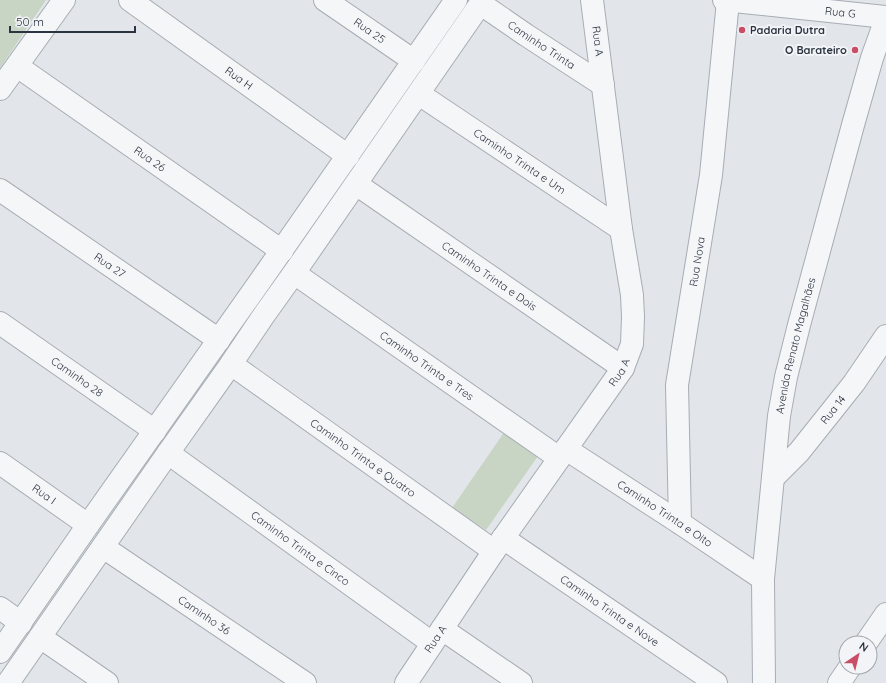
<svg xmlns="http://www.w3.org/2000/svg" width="886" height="683" font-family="Quicksand,sans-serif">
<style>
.green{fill:#c8d4c4}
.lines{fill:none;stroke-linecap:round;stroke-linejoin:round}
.minor-casing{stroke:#a7adb4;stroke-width:24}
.minor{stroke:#f5f6f8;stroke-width:22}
.poi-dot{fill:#c94d66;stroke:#f2f4f7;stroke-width:1.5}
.labels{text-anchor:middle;stroke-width:4;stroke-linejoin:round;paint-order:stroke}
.street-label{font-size:11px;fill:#2b3441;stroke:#f2f4f7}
.poi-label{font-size:11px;font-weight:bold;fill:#2b3441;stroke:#f2f4f7;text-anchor:start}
</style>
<rect width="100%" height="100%" fill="#e2e6ea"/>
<g class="green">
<polygon points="0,0 46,0 0,68"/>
<polygon points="505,431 538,456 486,530 452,508"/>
</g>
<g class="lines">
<g class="minor-casing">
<g id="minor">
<path id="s1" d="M130,0L348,156"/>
<path id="s2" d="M325,0L414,61"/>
<path id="s3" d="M724,0L886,17"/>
<path id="s4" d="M481,4L526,35L603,85"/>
<path id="s5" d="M17,66L282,251"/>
<polyline points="0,89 64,0"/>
<path id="s6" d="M419,94L621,229"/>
<path id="s7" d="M356,184L623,368"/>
<path id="s8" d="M0,190L219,340"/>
<path id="s9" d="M294,273L559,458"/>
<path id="s10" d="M0,323L155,431"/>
<path id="s11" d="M231,364L494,551"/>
<path id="s12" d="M566,449L680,523L763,579"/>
<path id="s13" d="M168,453L432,643"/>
<path id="s14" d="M0,463L88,525"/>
<path id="s15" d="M773,478L799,452L854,383L886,336"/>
<path id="s16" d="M680,523L677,385L711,175L728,1"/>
<path id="s17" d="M503,538L716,683"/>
<path id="s18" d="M103,547L305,683"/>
<polyline points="0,608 21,623"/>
<polyline points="442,629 521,683"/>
<polyline points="40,637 107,683"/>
<polyline points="866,643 886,614"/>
<polyline points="0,652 88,525 268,270 456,0"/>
<polyline points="8,683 168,453 231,364 264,315 294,273 483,0"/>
<path id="s19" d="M406,683L494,551L623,368L632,344L633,317L632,295L621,229L592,0"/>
<path id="s20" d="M764,683L763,579L779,416L786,377L799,325L853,125L872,58L886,19"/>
<polyline points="839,683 850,667"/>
</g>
</g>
<use href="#minor" class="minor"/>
</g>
<g class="poi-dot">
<circle cx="742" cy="30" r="4"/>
<circle cx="855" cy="50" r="4"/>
</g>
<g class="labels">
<g class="street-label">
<text dy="4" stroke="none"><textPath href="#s3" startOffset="117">Rua G</textPath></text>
<text dy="4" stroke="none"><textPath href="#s2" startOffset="54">Rua 25</textPath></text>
<text transform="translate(598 41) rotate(83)" y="4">Rua A</text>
<text dy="4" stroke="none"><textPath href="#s4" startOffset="73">Caminho Trinta</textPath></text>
<text dy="4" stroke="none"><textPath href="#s1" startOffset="134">Rua H</textPath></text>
<text dy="4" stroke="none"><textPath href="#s5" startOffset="162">Rua 26</textPath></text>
<text dy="4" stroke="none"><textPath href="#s6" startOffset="121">Caminho Trinta e Um</textPath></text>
<text dy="4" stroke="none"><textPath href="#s16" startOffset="263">Rua Nova</textPath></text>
<text dy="4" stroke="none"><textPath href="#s8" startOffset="133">Rua 27</textPath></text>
<text dy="4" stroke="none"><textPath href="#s7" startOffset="162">Caminho Trinta e Dois</textPath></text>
<text dy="4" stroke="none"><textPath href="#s20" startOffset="340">Avenida Renato Magalhães</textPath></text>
<text dy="4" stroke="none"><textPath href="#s9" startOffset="162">Caminho Trinta e Tres</textPath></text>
<text dy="4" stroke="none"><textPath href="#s19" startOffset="377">Rua A</textPath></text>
<text dy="4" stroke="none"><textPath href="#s10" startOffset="94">Caminho 28</textPath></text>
<text dy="4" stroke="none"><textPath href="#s15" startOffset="91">Rua 14</textPath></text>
<text dy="4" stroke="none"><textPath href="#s11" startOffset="162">Caminho Trinta e Quatro</textPath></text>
<text dy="4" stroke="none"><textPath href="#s14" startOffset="54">Rua I</textPath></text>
<text dy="4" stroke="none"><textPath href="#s12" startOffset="118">Caminho Trinta e Oito</textPath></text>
<text dy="4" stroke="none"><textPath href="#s13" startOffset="163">Caminho Trinta e Cinco</textPath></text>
<text dy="4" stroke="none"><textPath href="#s17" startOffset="129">Caminho Trinta e Nove</textPath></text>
<text dy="4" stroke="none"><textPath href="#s18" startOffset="122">Caminho 36</textPath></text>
<text dy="4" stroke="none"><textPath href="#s19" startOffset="53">Rua A</textPath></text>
</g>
<g class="poi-label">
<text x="750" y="34">Padaria Dutra</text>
<text x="847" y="54" text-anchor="end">O Barateiro</text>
</g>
</g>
<g transform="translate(858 655) rotate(35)"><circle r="19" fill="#f2f4f7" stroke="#a2a7ae"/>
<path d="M0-3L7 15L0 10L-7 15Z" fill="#c94d66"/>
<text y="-6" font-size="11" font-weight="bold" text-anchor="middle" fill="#2b3441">N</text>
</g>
<path d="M10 26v6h125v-6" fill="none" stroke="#2b3441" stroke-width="2"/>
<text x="16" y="26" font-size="12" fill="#2b3441" stroke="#f2f4f7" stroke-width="3" paint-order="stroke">50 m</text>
</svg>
